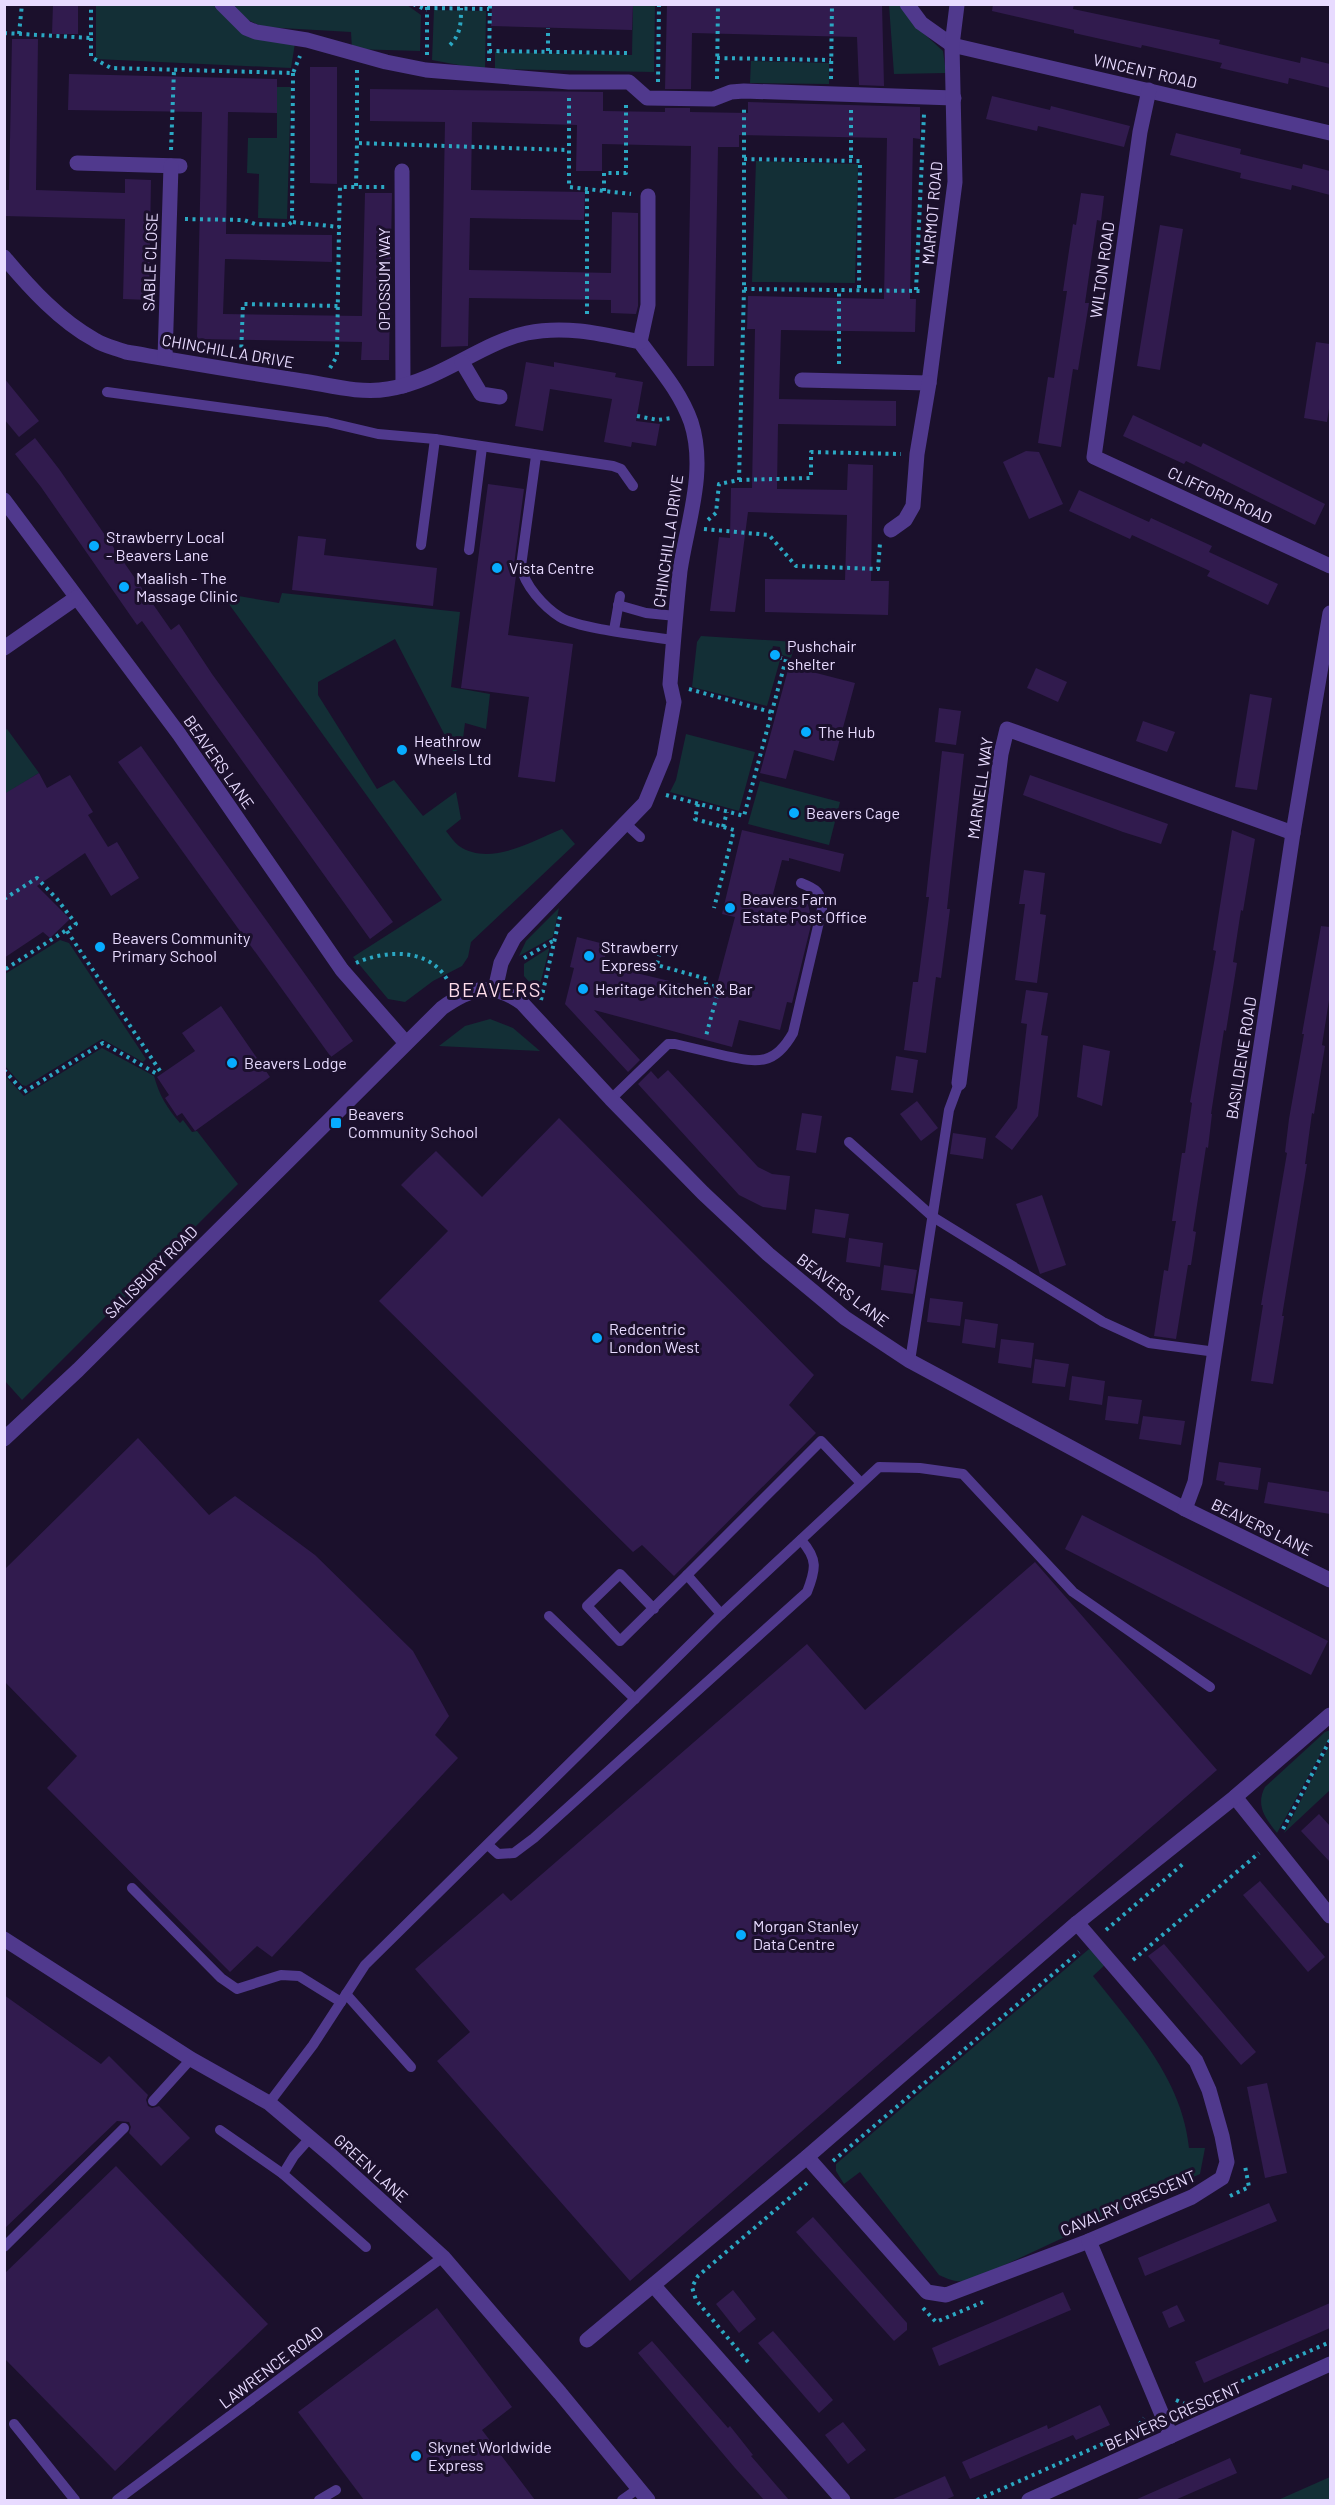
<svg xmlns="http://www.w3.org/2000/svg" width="1335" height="2505" font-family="Barlow,sans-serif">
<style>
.green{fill:#132f36}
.building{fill:#311b4e}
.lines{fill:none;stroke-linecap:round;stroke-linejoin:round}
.path{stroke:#2ba8c3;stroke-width:4;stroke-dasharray:3 4.5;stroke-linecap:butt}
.service{stroke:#50398d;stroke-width:10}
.pedestrian{stroke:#50398d;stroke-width:15}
.minor{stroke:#50398d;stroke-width:15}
.tertiary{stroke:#50398d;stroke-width:15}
.poi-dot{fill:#07acff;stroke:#1b102c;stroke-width:2}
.labels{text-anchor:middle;stroke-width:6;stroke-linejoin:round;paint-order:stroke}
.street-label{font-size:16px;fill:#e8dbff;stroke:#1b102c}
.poi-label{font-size:16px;fill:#e8dbff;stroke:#1b102c;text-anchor:start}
.quarter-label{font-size:20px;letter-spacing:1.5px;fill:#ffddeb;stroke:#1b102c}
</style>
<rect width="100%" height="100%" fill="#1b102c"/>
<g class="green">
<polygon points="231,4 407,5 421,15 420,51 352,49 351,32 263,27 248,20"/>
<path d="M96,5H214C248,37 247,41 295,43L291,68L96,59Z"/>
<polygon points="633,5 655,5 654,72 495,69 495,52 632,55"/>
<polygon points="889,5 901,5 922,32 943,51 946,73 894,74"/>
<polygon points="434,10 486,11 485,70 432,60"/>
<polygon points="751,61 829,63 829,84 750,83"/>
<polygon points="277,87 291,87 287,219 258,218 259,174 247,173 248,138 277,138"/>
<polygon points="756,161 858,164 855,283 752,282"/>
<path d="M221,593L279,603L282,593L460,612L451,687L490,694L486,729L465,723L462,746L454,753L395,639L318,682V695L377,789L394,780L423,816L456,792L461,819L446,831C450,836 454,842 459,846C490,867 532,841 562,829L575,844L471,942L468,957L462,966L433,981L405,1002L388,999L353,957L442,900Z"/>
<polygon points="701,636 796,642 791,658 782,655 780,647 773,646 770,658 780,660 767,706 692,687 697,642"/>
<polygon points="7,729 39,773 5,794 4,731"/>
<polygon points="686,734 755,752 739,811 670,792 676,780"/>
<polygon points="760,781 840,802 829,845 748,824"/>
<polygon points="559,908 553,937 519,956 526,941"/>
<polygon points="60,940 69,943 146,1059 143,1062 102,1039 26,1086 22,1085 5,1066 5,974"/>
<polygon points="549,948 549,950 538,992 524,976 524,964"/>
<polygon points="490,1019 513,1028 540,1051 439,1046 465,1026"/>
<path d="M102,1048L154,1076C159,1095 167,1108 180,1123L183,1120L192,1132L197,1131L238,1184L22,1400L5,1381V1076L24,1096Z"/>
<path d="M1330,1730V1737L1277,1833C1266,1819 1255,1806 1265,1787L1325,1732Z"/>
<polygon points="1330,1744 1330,1790 1284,1833"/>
<path d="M1089,1949L1107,1963L1093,1976C1134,2028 1182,2079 1189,2148H1205L1200,2174L983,2275C964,2283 958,2284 939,2275L860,2172L844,2184L836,2171V2164Z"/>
<polygon points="1330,2477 1330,2500 1278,2500"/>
</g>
<g class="building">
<polygon points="53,4 78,4 78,34 52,34"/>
<polygon points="492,4 633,4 632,30 491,26"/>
<polygon points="667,4 882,4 884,86 859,85 857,37 692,33 691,89 665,89"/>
<polygon points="993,4 1074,4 1073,9 1220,40 1219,44 1300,63 1301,57 1330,64 1330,88 1289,78 1288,84 1220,68 1222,63 1142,45 1141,48 1074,33 1074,30 992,11"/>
<polygon points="12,39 38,39 36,190 125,193 125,179 151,180 149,300 123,299 125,219 4,216 4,190 9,190"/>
<polygon points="310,67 337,67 337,184 310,183"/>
<polygon points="69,74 277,79 277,113 228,112 226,234 332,235 332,262 225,259 223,314 362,316 365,193 392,193 389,360 361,360 362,342 197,339 202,112 68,110"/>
<polygon points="370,89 603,92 603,111 665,112 665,108 690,108 690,112 748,113 748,102 920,107 920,139 913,138 910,299 916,299 915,332 781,330 779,399 896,401 896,426 778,424 777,489 847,490 848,464 873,465 871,581 889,581 888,615 765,612 765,579 845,580 847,515 748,512 735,612 710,611 719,537 730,538 731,488 752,488 755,329 747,329 748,296 884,299 887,138 739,135 739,147 718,147 714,366 687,366 691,146 602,144 602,171 576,171 577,125 472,122 471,190 585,192 584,220 470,218 469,270 611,273 612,212 638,213 638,306 636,314 611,313 611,300 469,298 468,346 441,347 445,122 370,121"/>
<polygon points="992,96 1050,110 1051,106 1130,126 1124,147 1038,126 1037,131 986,119"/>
<polygon points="1176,133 1241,149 1240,154 1302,169 1303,164 1330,171 1330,195 1292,185 1291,190 1240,178 1241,173 1170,155"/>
<polygon points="1081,193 1104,196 1101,221 1097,220 1085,303 1089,303 1078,370 1073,369 1061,447 1038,443 1048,377 1054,378 1067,291 1063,291 1073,224 1076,225"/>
<polygon points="1160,225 1183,229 1160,370 1137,366"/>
<polygon points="1316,342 1330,344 1330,402 1327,422 1304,418"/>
<polygon points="526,362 554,367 554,362 616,373 615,377 643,382 636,421 660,424 656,446 632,442 631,447 604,442 612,399 550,389 543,431 515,426"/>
<polygon points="4,378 39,421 19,437 4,419"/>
<polygon points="1133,415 1201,447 1203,443 1325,504 1315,525 1186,461 1184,464 1123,436"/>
<polygon points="35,438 59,469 171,630 179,624 212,674 393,922 370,939 142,621 137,625 41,487 15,454"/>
<polygon points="1026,451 1039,452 1063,504 1029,519 1003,462"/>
<polygon points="488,484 524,489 514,565 516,576 508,635 573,644 555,782 518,777 529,697 461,688"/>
<polygon points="1079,490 1149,522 1151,518 1212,546 1209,552 1278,584 1268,605 1207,576 1210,571 1132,535 1130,539 1069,511"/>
<polygon points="298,536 326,539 324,555 437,568 433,606 292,590"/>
<polygon points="789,666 855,683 834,761 794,750 786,779 760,773"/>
<polygon points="1036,668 1067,682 1058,702 1027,688"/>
<polygon points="1250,694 1272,698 1257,790 1235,787"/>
<polygon points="939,708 961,711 956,745 935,742"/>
<polygon points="1143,721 1175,732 1167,752 1136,741"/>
<polygon points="141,746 353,1041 331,1057 118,762"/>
<polygon points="942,751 964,754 947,909 950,909 941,978 936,977 926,1053 904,1050 913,982 918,982 929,897 926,897"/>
<polygon points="39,773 47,788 70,775 93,812 88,815 108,847 117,842 139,878 111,896 85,853 37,886 70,919 50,938 43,932 4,958 4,794"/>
<polygon points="1030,775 1168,824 1161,844 1123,832 1023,795"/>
<polygon points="742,830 844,854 840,872 789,858 789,861 782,860 773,894 808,904 812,921 792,1003 787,1002 780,1030 739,1020 732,1047 594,1010 640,1060 628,1072 565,1004 574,968 570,967 577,937 608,945 603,965 715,992 735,917 722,914"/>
<polygon points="1232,830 1255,839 1243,911 1241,910 1233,962 1237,963 1226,1031 1224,1030 1211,1114 1212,1114 1208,1148 1206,1147 1193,1231 1196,1232 1191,1265 1188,1265 1176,1339 1154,1336 1164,1270 1168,1271 1172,1245 1176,1221 1172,1221 1182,1153 1185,1153 1192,1103 1190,1102 1216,951 1213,950"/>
<polygon points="1024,870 1045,873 1040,914 1046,915 1037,983 1015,980 1025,904 1019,904"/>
<polygon points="1321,926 1330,927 1330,994 1322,1045 1325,1046 1314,1114 1312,1113 1305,1164 1307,1164 1282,1316 1284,1316 1273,1384 1251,1381 1263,1305 1261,1305 1287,1153 1285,1152 1289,1119 1304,1034 1302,1034"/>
<polygon points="1026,990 1048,993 1041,1035 1048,1036 1038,1116 1012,1150 995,1137 1017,1108 1027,1024 1021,1023"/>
<polygon points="221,1006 270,1077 195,1131 182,1113 177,1116 165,1098 169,1095 157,1077 195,1051 182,1033"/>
<polygon points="1083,1045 1110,1051 1102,1106 1077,1097"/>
<polygon points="896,1056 918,1060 913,1093 891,1090"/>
<polygon points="668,1070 758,1167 772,1174 790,1176 786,1210 763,1207 739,1195 638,1084 651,1071 658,1079"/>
<polygon points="917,1101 938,1128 921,1141 900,1114"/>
<polygon points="802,1113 822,1116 816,1153 796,1150"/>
<polygon points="559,1118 814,1375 789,1405 816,1433 674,1576 642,1545 633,1552 379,1301 448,1231 401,1185 417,1169 436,1151 482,1197"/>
<polygon points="953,1133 986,1138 983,1159 950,1154"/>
<polygon points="1042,1195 1066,1265 1040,1274 1016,1204"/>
<polygon points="815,1209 849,1214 845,1238 812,1233"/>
<polygon points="849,1238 883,1243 880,1267 846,1262"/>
<polygon points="884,1265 917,1270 913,1294 881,1290"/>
<polygon points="930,1298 963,1302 960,1326 927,1322"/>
<polygon points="965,1319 998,1324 995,1348 962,1343"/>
<polygon points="1001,1339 1034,1343 1031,1368 998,1363"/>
<polygon points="1035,1359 1069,1364 1065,1387 1032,1383"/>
<polygon points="1072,1376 1105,1381 1102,1405 1069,1400"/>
<polygon points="1108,1396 1142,1400 1138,1424 1105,1420"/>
<polygon points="1143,1416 1185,1421 1181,1445 1139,1439"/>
<polygon points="138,1438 209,1515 235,1496 315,1555 413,1651 449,1716 435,1735 458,1758 272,1957 257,1946 230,1972 47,1788 77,1756 4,1681 4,1570"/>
<polygon points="1219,1462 1261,1468 1258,1490 1224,1485 1225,1482 1216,1480"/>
<polygon points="1268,1482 1330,1492 1330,1514 1264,1503"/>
<polygon points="1082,1515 1328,1641 1311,1675 1065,1549"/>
<polygon points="1035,1562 1217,1770 630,2281 437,2061 470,2032 415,1969 503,1893 511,1901 807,1644 865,1710"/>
<polygon points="1319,1814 1330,1826 1330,1862 1301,1831"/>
<polygon points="1260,1881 1325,1957 1308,1972 1243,1895"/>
<polygon points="1164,1944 1256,2052 1241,2065 1148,1956"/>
<polygon points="4,1995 101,2064 109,2056 148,2095 146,2100 148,2106 152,2108 159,2106 190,2138 161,2166 129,2133 131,2127 129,2122 117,2121 4,2229"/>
<polygon points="1267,2083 1287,2173 1265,2178 1247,2087"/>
<polygon points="116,2166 268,2324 115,2471 4,2358 4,2274"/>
<polygon points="1269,2203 1277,2221 1145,2276 1138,2258"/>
<polygon points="813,2217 907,2323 907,2330 894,2341 796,2232"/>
<polygon points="733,2290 756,2319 739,2333 716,2304"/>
<polygon points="1063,2292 1071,2310 939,2366 932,2348"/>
<polygon points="1330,2303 1330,2328 1204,2383 1195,2362"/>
<polygon points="1177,2305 1185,2321 1169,2328 1162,2312"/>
<polygon points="437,2308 512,2407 482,2430 535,2500 364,2500 298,2412"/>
<polygon points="773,2331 833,2400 819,2413 758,2343"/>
<polygon points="652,2341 728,2428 730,2426 753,2455 751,2456 789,2500 764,2500 735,2468 638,2353"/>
<polygon points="1100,2405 1110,2425 1076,2440 1073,2435 970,2479 962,2462 1047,2425 1048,2429"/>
<polygon points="843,2422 866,2450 848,2464 825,2435"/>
<polygon points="1230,2458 1237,2473 1175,2500 1135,2500"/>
<polygon points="945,2476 954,2496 945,2500 891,2500"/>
</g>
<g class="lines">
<g class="path">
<polyline points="413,4 427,10"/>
<polyline points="427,8 489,9"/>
<polyline points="4,33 91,38 91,4"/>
<polyline points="19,34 22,4"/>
<polyline points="91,38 91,57 111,68 293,73 300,56"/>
<path d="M450,45C461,34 461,22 461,8"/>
<polyline points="489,51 628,53"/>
<polyline points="548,51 548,28"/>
<polyline points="427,55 427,4"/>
<polyline points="717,58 831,60"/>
<polyline points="489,61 490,4"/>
<polyline points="357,70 357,143 568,150"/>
<polyline points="293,73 292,222 339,227 340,187 386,187"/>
<polyline points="717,79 718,4"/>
<polyline points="831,79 832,4"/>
<polyline points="658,82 659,4"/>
<polyline points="569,98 569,187 631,194"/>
<polyline points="851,110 851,161"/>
<polyline points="171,150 174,70"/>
<polyline points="744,159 860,161 859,289"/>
<polyline points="356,186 357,143"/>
<polyline points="604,191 604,173 626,173 626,101"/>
<polyline points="185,219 244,220 255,224 288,225 292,222"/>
<polyline points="744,289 923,291"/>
<polyline points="916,290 924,114"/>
<polyline points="587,314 587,189"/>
<polyline points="241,355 243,304 338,306"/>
<polyline points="839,364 839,289"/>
<polyline points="330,368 337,356 339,227"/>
<polyline points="637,416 658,420 671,418"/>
<polyline points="739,480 811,478 811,452 901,454"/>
<polyline points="708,520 716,513 719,484 739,480 744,289 744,106"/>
<polyline points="704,529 769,535 796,566 878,569 880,543"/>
<polyline points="689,689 771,712"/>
<polyline points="666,795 744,816 786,659 778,657"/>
<polyline points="698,804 695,819 734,830 714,908"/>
<polyline points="723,827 727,812"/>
<polyline points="4,899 37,878 57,899 76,924 4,970"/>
<polyline points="67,931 162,1074"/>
<polyline points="661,946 657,965 707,979 706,984 719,988 706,1036"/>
<polyline points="524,958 553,941"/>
<path d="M356,963C387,949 432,948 449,983"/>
<polyline points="541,1000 560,916"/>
<polyline points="4,1070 24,1092 103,1043 157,1074"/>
<polyline points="1283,1829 1330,1740"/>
<polyline points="1106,1930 1184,1863"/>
<polyline points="1133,1960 1259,1853"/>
<polyline points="833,2161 1079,1952"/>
<polyline points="1230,2196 1249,2187 1245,2166"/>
<polyline points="923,2308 936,2322 983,2302"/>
<polyline points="748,2362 696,2300 692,2287 698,2276 807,2183"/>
<polyline points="1223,2393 1226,2388 1330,2342"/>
<polyline points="1176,2400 1187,2405 1194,2405"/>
<polyline points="977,2500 1136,2429 1144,2418"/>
</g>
<g class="service">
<polyline points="107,392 327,422 378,434 435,439 613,466 621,469 633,486"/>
<path d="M536,456L521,566C524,585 544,607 560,617C579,629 648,636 673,640"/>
<polyline points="421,545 435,439"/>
<polyline points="469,550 482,447"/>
<polyline points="618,605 646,613 676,616"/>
<polyline points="614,630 620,596"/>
<polyline points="626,824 640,837"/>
<path d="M611,1099L668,1044H675C692,1048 709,1052 726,1056C759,1063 775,1065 793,1033L822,909C822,892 816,889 801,883"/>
<polyline points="849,1142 933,1217 1103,1322 1149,1343 1216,1352"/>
<polyline points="910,1361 949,1110 959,1083"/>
<polyline points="687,1575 821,1441 861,1483"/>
<polyline points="654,1609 620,1574 587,1606 620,1641 687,1575 721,1614"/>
<polyline points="549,1616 635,1699"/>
<path d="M488,1845L498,1854L514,1853L534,1838L807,1592C816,1569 818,1559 801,1540"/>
<polyline points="132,1888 221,1978 237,1989 281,1975 299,1976 341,2002"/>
<polyline points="346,1994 411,2067"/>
<polyline points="153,2101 191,2059"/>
<polyline points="269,2103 313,2045 365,1965 721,1614 879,1467 920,1468 963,1474 1073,1592 1210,1687"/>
<polyline points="220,2130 283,2174"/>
<polyline points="310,2138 294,2156 283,2174 366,2247"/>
<polyline points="4,2247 124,2128"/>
<polyline points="14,2424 75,2500"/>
<polyline points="117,2500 443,2257"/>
<polyline points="319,2500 336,2490"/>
<polyline points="622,2500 639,2488"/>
</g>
<polyline class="pedestrian" points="222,4 246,28 256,32 307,40 386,62 426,70 569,82 629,82 647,98 713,99 731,92 744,91 954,98"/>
<g class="minor">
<polyline points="907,4 921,23 952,45 1330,133"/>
<polyline points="1149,90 1140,132 1094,457 1330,566"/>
<polyline points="77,163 180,166"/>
<polyline points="402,171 403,386"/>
<path d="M4,257C30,288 60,321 95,340C104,346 116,348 126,352C185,362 243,372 302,381C329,385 360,394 388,389C440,381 480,343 527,333C566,325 602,334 640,342C659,368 680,391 691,422C707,471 687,523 680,571C676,609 673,646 670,684L674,702L664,757L645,803L514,938L501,963L495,990"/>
<polyline points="640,342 648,305 648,196"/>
<polyline points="165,358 171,166"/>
<polyline points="462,362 481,394 500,397"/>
<polyline points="802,380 929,383 955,182 952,45 957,5"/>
<polyline points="4,500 179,734 342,970 406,1043"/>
<polyline points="891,530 905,520 913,506 917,454 929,383"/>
<polyline points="4,648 76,598"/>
<polyline points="959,1083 1001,754 1007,729 1293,833"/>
<path d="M4,1439L78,1370L442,1008C470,988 492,981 522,1003L611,1099L703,1193L768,1254L845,1318L910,1361L1185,1509L1330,1580"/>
<polyline points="1185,1509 1195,1482 1293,833 1330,613"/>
<polyline points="1235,1797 1330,1916"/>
<polyline points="807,2157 927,2292 946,2295 1089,2241 1192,2197 1222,2178 1227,2162 1222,2136 1209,2090 1196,2061 1077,1923"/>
<polyline points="1089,2241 1171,2436"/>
<polyline points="654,2286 843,2500"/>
<polyline points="587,2340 807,2157 1077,1923 1235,1797 1330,1715"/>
<polyline points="1029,2500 1330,2364"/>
</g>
<polyline class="tertiary" points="4,1939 191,2059 269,2103 334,2158 443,2257 560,2393 648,2500"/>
</g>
<g class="poi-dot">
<circle cx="94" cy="546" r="6"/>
<circle cx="497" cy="568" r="6"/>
<circle cx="124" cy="587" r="6"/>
<circle cx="775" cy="655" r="6"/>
<circle cx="806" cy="732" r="6"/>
<circle cx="402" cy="750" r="6"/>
<circle cx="794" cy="813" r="6"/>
<circle cx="730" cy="908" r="6"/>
<circle cx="100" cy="947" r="6"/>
<circle cx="589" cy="956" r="6"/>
<circle cx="583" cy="989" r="6"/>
<circle cx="232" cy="1063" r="6"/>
<rect x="330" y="1117" width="12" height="12" rx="3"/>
<circle cx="597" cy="1338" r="6"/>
<circle cx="741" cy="1935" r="6"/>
<circle cx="416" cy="2456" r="6"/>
</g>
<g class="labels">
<g class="street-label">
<text transform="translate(1145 71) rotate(13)" y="6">VINCENT ROAD</text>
<text transform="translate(932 213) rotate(-85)" y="6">MARMOT ROAD</text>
<text transform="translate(150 262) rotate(-88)" y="6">SABLE CLOSE</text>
<text transform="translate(1102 270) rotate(-82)" y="6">WILTON ROAD</text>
<text transform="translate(384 279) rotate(-90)" y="6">OPOSSUM WAY</text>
<text transform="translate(228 351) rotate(10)" y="6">CHINCHILLA DRIVE</text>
<text transform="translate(1220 495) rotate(25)" y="6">CLIFFORD ROAD</text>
<text transform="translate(668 541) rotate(-82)" y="6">CHINCHILLA DRIVE</text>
<text transform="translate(219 762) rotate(55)" y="6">BEAVERS LANE</text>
<text transform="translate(980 788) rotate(-82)" y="6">MARNELL WAY</text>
<text transform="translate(1241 1058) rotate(-81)" y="6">BASILDENE ROAD</text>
<text transform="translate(151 1272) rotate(-45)" y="6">SALISBURY ROAD</text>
<text transform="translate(843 1290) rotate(37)" y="6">BEAVERS LANE</text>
<text transform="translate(1262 1527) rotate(26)" y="6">BEAVERS LANE</text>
<text transform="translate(371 2168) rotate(42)" y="6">GREEN LANE</text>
<text transform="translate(1128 2203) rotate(-23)" y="6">CAVALRY CRESCENT</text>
<text transform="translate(271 2367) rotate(-37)" y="6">LAWRENCE ROAD</text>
<text transform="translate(1173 2416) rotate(-24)" y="6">BEAVERS CRESCENT</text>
</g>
<g class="poi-label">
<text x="106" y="543">Strawberry Local<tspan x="106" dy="18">- Beavers Lane</tspan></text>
<text x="509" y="574">Vista Centre</text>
<text x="136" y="584">Maalish - The<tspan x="136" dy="18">Massage Clinic</tspan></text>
<text x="787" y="652">Pushchair<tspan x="787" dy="18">shelter</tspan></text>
<text x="818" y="738">The Hub</text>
<text x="414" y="747">Heathrow<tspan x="414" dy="18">Wheels Ltd</tspan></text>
<text x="806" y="819">Beavers Cage</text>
<text x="742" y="905">Beavers Farm<tspan x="742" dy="18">Estate Post Office</tspan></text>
<text x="112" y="944">Beavers Community<tspan x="112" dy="18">Primary School</tspan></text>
<text x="601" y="953">Strawberry<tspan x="601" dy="18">Express</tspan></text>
<text x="595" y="995">Heritage Kitchen &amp; Bar</text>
<text x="244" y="1069">Beavers Lodge</text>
<text x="348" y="1120">Beavers<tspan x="348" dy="18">Community School</tspan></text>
<text x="609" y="1335">Redcentric<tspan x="609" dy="18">London West</tspan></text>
<text x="753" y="1932">Morgan Stanley<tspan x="753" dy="18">Data Centre</tspan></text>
<text x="428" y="2453">Skynet Worldwide<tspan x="428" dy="18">Express</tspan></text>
</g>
<g class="quarter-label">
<text x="495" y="997">BEAVERS</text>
</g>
</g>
<rect width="1335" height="2505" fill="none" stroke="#e8dbff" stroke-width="12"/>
</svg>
